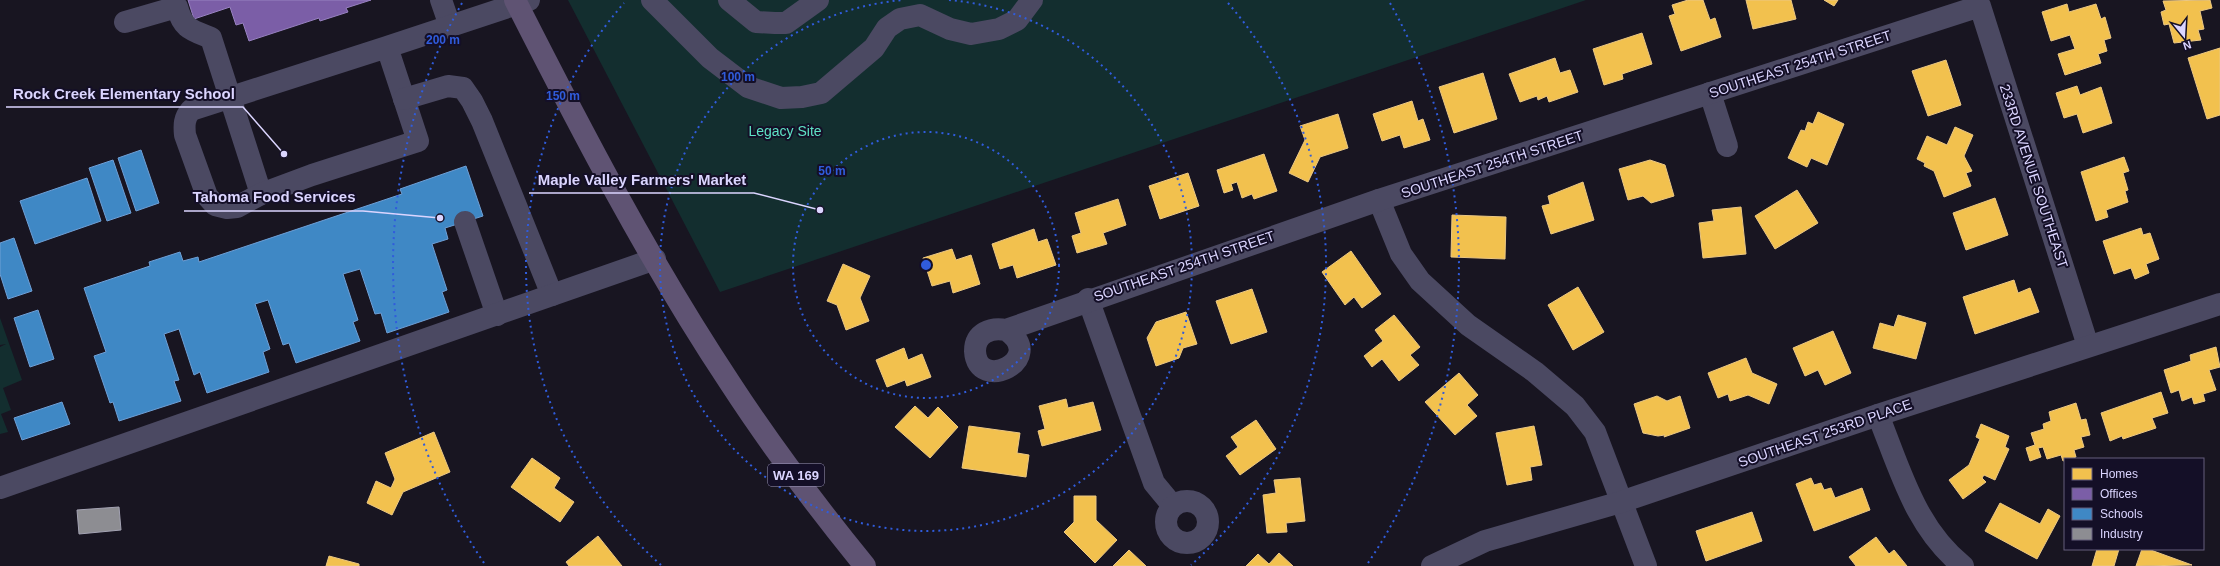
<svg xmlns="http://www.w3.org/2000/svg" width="2220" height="566" font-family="Arial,sans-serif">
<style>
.green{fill:#132e2f}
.homes{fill:#f2c14e;stroke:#ebc783}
.offices{fill:#7b5ea7;stroke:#9882c1}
.schools{fill:#3f88c5;stroke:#6e9fd6}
.industry{fill:#8d8d92;stroke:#a4a3b3}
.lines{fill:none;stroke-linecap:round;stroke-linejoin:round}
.minor{stroke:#4b4962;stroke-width:22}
.major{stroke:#5f5373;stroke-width:22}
.ring{fill:none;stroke:#305cdc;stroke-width:2;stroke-dasharray:2 4}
.labels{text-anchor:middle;stroke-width:4;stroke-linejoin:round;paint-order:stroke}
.shield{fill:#140f27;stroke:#9f9abe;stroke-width:1}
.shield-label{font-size:13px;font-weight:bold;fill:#dbd5ff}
.street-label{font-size:14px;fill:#dbd5ff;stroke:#140f27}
.park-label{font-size:14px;fill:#5ee2c5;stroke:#140f27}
.centre{fill:#305cdc;stroke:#140f27;stroke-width:2}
.ring-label{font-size:12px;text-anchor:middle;font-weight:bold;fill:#305cdc;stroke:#140f27;stroke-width:4;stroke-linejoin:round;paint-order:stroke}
.leader{fill:none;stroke:#dbd5ff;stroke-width:1.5}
.callout-dot{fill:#dbd5ff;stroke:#140f27;stroke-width:1.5}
.callout-label{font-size:15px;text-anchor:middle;font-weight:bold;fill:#dbd5ff;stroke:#140f27;stroke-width:4;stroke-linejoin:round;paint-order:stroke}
</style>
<rect width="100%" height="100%" fill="#181521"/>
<g class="green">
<polygon points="568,0 1586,0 720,292"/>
<polygon points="0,318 22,380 3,388 11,410 1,414 8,432 0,434 0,347 6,344 0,345"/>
</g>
<g class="homes">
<polygon points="1688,0 1703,0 1710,20 1715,18 1721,37 1681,51 1669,16 1675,14 1672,5"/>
<polygon points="1746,0 1791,0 1796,19 1753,29"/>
<polygon points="1824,0 1838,0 1834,6"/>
<polygon points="2210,0 2212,8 2200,11 2204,29 2198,30 2201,40 2174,43 2169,24 2164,25 2161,12 2166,10 2163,1"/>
<polygon points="2067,4 2069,12 2096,4 2101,19 2105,17 2111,38 2104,40 2107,51 2098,54 2101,63 2065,75 2058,54 2075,49 2070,35 2051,41 2042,12"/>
<polygon points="1642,33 1652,64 1622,74 1623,79 1604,85 1593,49"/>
<polygon points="2220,48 2220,115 2207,119 2188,58"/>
<polygon points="1555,58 1560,73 1570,70 1578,92 1549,102 1547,96 1538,100 1537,96 1520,102 1509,74"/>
<polygon points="1946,60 1961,105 1928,116 1912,71"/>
<polygon points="1483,73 1497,119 1454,133 1439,87"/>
<polygon points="2077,86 2080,95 2101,87 2112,123 2083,133 2077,114 2064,118 2056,93"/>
<polygon points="1412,101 1418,121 1423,119 1430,140 1404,148 1400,135 1382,141 1373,114"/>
<polygon points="1818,112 1844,124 1827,165 1811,158 1807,167 1788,158 1801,130 1805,131 1808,122 1813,124"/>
<polygon points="1338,114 1348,148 1320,157 1308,182 1289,173 1305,140 1300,126"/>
<polygon points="1955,127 1973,135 1964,156 1972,171 1966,173 1971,186 1944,197 1934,171 1924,166 1925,163 1917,159 1927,136 1947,145"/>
<polygon points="1264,154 1277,191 1254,199 1252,194 1242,198 1237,182 1231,184 1233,190 1224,193 1217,170"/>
<polygon points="2124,157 2129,171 2123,173 2128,190 2125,191 2128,202 2106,210 2108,217 2096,221 2081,172"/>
<polygon points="1650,160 1665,165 1674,196 1651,203 1643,196 1628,200 1619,169"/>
<polygon points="1188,173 1199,206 1160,219 1149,186"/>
<polygon points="1583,182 1594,220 1551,234 1542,206 1550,204 1548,196"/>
<polygon points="1797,190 1818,223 1775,249 1755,216"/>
<polygon points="1995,198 2008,235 1966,250 1953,213"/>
<polygon points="1118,199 1126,225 1103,233 1107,244 1077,253 1072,236 1081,233 1075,213"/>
<polygon points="1741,207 1746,254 1703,258 1699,223 1714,221 1712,210"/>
<polygon points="1452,215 1506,217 1505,259 1451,257"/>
<polygon points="2141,228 2143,235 2150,233 2159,259 2146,264 2149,273 2135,279 2131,268 2114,274 2103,241"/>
<polygon points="1034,229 1038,242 1047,239 1056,265 1017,278 1013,265 1000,269 992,244"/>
<polygon points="952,249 956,260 971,255 980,284 953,293 950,281 932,286 923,258"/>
<polygon points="1351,251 1381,294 1362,308 1354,297 1345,305 1322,272"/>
<polygon points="843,264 870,276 860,298 869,321 846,330 837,305 827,301"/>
<polygon points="2014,280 2018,293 2030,288 2039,312 1975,334 1963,297"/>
<polygon points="1578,287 1604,332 1573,350 1548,305"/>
<polygon points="1252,289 1267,332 1231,344 1216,301"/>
<polygon points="1186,312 1197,344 1183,348 1179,358 1156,366 1147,338 1156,322"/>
<polygon points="1394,315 1420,347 1410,355 1419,365 1399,381 1382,359 1372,367 1364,356 1383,341 1375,330"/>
<polygon points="1898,315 1926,323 1916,359 1873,348 1880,323 1894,327"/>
<polygon points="1833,331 1851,373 1825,385 1818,370 1805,376 1793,348"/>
<polygon points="2216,347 2220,367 2209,370 2216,390 2203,394 2205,401 2194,404 2192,397 2182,401 2179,390 2171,393 2164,370 2191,361 2190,355"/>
<polygon points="904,348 908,360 922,354 931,377 907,386 905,380 887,387 876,360"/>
<polygon points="1746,358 1752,373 1777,384 1769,404 1748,395 1730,401 1728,394 1718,398 1708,373"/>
<polygon points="1459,373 1478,395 1467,405 1477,416 1455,435 1425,402"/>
<polygon points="2161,392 2168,413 2152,418 2156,428 2123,439 2122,436 2110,441 2101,413"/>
<polygon points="1657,396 1667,401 1680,396 1690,428 1664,437 1665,435 1658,436 1643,433 1634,404"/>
<polygon points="1066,399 1068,408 1093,402 1101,430 1042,446 1038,431 1045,429 1039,406"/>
<polygon points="2076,403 2081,420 2086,419 2090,435 2081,437 2084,447 2074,450 2076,457 2063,461 2061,455 2047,459 2043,447 2038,448 2041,457 2030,461 2026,448 2035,445 2031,433 2044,429 2043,424 2051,421 2049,412"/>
<polygon points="915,406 928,418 938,407 958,427 930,458 895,427"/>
<polygon points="1256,420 1276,449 1240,475 1226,456 1238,447 1231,437"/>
<polygon points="1981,424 2009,436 2005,447 2009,449 1995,480 1984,475 1982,478 1986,482 1963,499 1949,480 1969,465 1980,439 1976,437"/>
<polygon points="969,426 1020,433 1017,453 1029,455 1026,477 962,468"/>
<polygon points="1534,426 1542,465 1530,467 1532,480 1507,485 1496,433"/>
<polygon points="434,432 450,472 403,492 392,515 367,503 376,481 391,488 395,479 385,453"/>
<polygon points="532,458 560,478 554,488 574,502 560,522 511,487"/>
<polygon points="1300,478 1305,521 1286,523 1287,532 1267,533 1263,495 1276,493 1274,480"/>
<polygon points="1811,478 1814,485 1821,483 1824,490 1831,488 1835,498 1862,488 1870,510 1814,531 1796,484"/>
<polygon points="1074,496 1096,496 1096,520 1117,540 1095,563 1064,532 1074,522"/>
<polygon points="2000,503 2040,524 2048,509 2060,516 2037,559 1985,531"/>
<polygon points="1752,512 1762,541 1706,561 1696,531"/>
<polygon points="598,536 622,566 569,566 566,562"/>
<polygon points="1876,537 1889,554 1894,550 1907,566 1856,566 1849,557"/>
<polygon points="2097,549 2119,549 2114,566 2092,566"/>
<polygon points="2142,549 2148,549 2192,565 2136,566"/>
<polygon points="1129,550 1146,566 1113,566"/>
<polygon points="1279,553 1293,566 1246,566 1258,554 1269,564"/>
<polygon points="329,556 359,564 359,566 326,566"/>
</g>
<polygon class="offices" points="188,0 371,0 346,8 348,12 320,21 319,18 249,41 243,23 236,25 230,7 194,19"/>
<g class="schools">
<polygon points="141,150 159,203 136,211 118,158"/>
<polygon points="113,160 131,213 107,221 89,168"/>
<polygon points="466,166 483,216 445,228 448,239 432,244 447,290 442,292 449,312 387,333 381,313 375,314 360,269 343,274 358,320 353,322 360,341 296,363 289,343 283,345 268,300 255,304 270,349 263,352 269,372 207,393 200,372 194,375 179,329 164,334 179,380 174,381 181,401 119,421 113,402 110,403 94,356 106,352 84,288 150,266 149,262 180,252 183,261 198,257 199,262 402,194 400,189"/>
<polygon points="87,178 101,221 35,244 20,201"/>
<polygon points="14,238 32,291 8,299 0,274 0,243"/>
<polygon points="38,310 54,359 30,367 14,318"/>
<polygon points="62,402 70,424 22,440 14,418"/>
</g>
<polygon class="industry" points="119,507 121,530 79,534 77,510"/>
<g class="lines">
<g class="minor">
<polyline points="441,0 450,26"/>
<polyline points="652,0 710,58 748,87 781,98 802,97 821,93 874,48 887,28 900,19 920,15 950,29 971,34 999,29 1017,20 1032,0"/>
<polyline points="729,0 756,22 775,23 786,23 818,0"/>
<path d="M125,22L177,7C183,29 191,30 211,38L261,194"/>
<path d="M387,47L191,110C184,118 184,125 185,135L207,196L215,205L227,208L237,207L261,194L312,175L418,141L387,47L529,0"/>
<polyline points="1710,93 1727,146"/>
<polyline points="404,99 448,86 463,88 472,101 482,121 552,295"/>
<polyline points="1379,200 1401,254 1420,281 1468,325 1535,372 1575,406 1595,432 1646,566"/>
<polyline points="465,222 497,315"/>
<polyline points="1088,299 1154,483 1173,506"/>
<path d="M1006,330C1049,359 977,394 975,351C975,333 991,327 1006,330L1379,200L1980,6L2088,346"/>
<path d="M1878,415C1900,469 1915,528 1963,566"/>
<polyline points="0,488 655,259"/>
<circle cx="1187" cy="522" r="21"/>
<polyline points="1432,566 1485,541 1621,502 1878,415 2220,304"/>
</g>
<path class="major" d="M515,0C581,130 649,261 730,383C771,446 817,507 865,566"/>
</g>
<g class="ring">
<circle cx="926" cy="265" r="133"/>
<path d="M949 0A266 266 0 1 1 903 0"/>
<path d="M661 565A400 400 0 0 1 624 3M1228 3A400 400 0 0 1 1191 565"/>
<path d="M484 563A533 533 0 0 1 462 3M1390 3A533 533 0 0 1 1368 563"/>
</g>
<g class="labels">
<rect class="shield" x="768" y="464" width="56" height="22" rx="3"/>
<g class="shield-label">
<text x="796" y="480">WA 169</text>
</g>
<g class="street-label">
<text transform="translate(1800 64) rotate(-18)" y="5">SOUTHEAST 254TH STREET</text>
<text transform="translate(1492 164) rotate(-18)" y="5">SOUTHEAST 254TH STREET</text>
<text transform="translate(2034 176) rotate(72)" y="5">233RD AVENUE SOUTHEAST</text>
<text transform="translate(1184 266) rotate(-19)" y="5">SOUTHEAST 254TH STREET</text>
<text transform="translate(1825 433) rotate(-19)" y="5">SOUTHEAST 253RD PLACE</text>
</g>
<g class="park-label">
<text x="785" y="136">Legacy Site</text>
</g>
</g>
<circle cx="926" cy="265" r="6" class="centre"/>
<g class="ring-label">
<text x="443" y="44">200 m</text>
<text x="738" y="81">100 m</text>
<text x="563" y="100">150 m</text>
<text x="832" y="175">50 m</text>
</g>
<path class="leader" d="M284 154L243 107H6M820 210L754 193H529M440 218L363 211H184"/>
<g class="callout-dot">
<circle cx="284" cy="154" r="4"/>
<circle cx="820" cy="210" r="4"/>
<circle cx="440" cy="218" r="4"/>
</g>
<g class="callout-label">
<text x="124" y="99">Rock Creek Elementary School</text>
<text x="642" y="185">Maple Valley Farmers' Market</text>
<text x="274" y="202">Tahoma Food Services</text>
</g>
<rect x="2064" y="458" width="140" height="92" fill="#140f27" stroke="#645e7d"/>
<rect x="2072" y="468" width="20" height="12" fill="#f2c14e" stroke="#645e7d"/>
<text x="2100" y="478" font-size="12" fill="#dbd5ff">Homes</text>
<rect x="2072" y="488" width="20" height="12" fill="#7b5ea7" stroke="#645e7d"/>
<text x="2100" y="498" font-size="12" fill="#dbd5ff">Offices</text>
<rect x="2072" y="508" width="20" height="12" fill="#3f88c5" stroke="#645e7d"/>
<text x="2100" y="518" font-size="12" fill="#dbd5ff">Schools</text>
<rect x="2072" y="528" width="20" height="12" fill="#8d8d92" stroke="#645e7d"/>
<text x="2100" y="538" font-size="12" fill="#dbd5ff">Industry</text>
<g transform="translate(2184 36) rotate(162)" stroke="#140f27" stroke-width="3" paint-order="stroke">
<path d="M0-3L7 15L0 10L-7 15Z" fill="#dbd5ff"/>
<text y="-6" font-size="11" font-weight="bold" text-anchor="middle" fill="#dbd5ff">N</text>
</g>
</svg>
